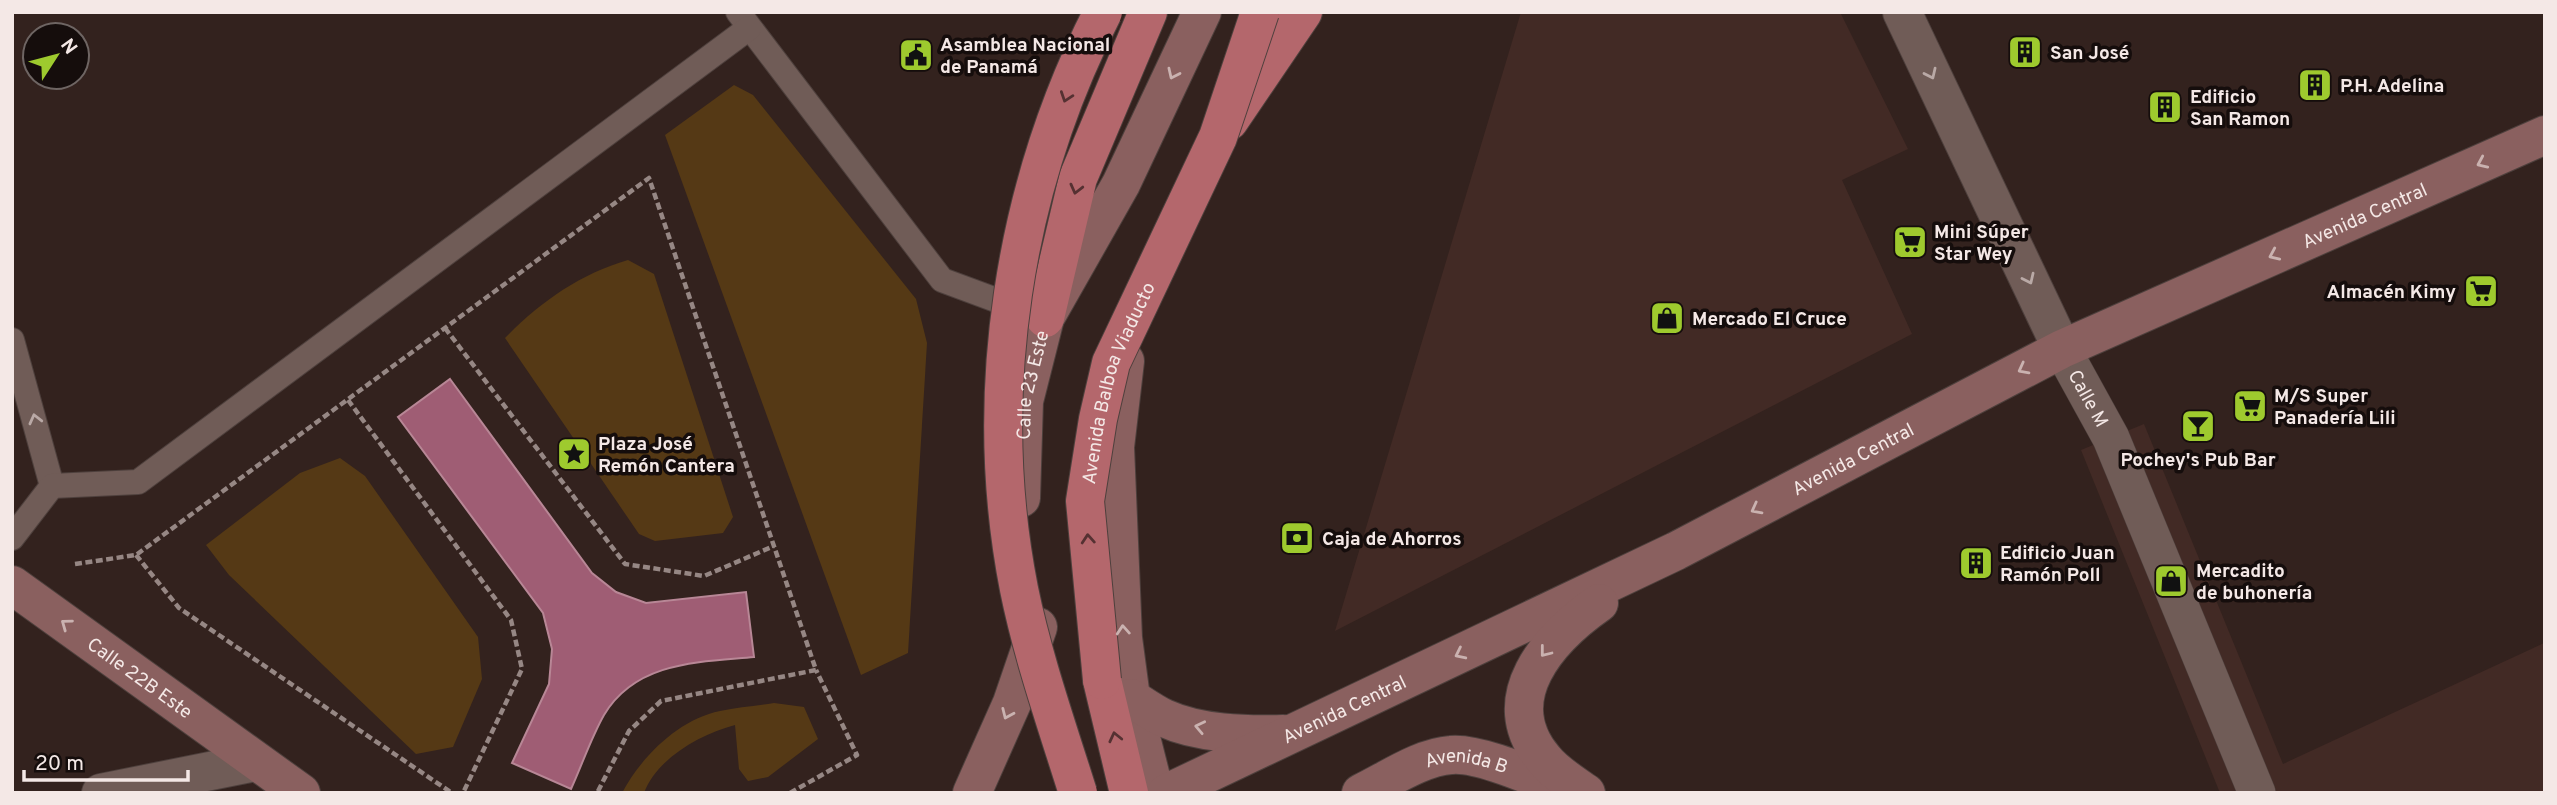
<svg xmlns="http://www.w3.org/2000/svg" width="2557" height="805" font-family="Overpass,sans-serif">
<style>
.built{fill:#422a25}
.green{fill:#553915}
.water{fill:#9f5d74;stroke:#b88796;stroke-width:2}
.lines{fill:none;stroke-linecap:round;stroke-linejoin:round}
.service-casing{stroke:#4e403d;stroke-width:26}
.pedestrian-casing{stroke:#4e403d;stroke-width:38}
.minor-casing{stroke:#4e403d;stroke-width:40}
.secondary-casing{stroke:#4e403d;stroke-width:40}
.trunk-casing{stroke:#4e403d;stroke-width:40}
.path{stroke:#968784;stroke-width:4.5;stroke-dasharray:7 3.5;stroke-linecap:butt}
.service{stroke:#705c57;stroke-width:24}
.pedestrian{stroke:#705c57;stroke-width:37}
.minor{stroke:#705c57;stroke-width:38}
.secondary{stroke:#8a605f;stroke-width:38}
.trunk{stroke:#b4676c;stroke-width:38}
.trunk-bridge-casing{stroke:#4e403d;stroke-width:40;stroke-linecap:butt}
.trunk-bridge{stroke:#b4676c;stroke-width:38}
.oneway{stroke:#cab2b0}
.oneway2{stroke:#b9a9a6}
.oneway3{stroke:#553132}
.labels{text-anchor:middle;stroke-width:7;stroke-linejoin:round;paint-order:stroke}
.poi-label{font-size:19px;font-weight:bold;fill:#f4e8e6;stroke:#150d0c;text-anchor:start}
.street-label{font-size:19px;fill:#f4e8e6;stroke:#150d0c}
</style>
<rect width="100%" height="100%" fill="#33221e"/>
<g class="built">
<polygon points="1521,12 1840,12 1908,149 1842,180 1912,334 1335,631"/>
<polygon points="2144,424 2283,764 2544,643 2545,791 2220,793 2081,450"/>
</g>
<g class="green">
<polygon points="734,85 753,95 916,299 927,343 908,653 861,675 665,135"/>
<path d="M628,260L654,274L733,517L723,533L655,541L639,534L505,338C540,302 580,274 628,260Z"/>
<polygon points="340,458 365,476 478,637 482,679 453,747 416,754 229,575 206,545 300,473"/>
<path d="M774,703L804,707L818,739L768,777L748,781L739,769L735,725C701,734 657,758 644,793H622C641,757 679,719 720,711C738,707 756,706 774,703Z"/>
</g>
<path class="water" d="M450,379L592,573L616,592L646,603L746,592L754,657C700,662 636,661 604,715C591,738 582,765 571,789L512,763L549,684L552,649L543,613L398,417Z"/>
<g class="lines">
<g class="service-casing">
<g id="service">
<polyline points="738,12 942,280 1023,310"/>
<polyline points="12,340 52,486"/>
<polyline points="12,538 52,486 138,482 749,28"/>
</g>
</g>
<g class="pedestrian-casing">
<g id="pedestrian">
<path id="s1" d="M2062,349L2111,438L2257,793"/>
</g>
</g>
<g class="minor-casing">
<g id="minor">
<polyline points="1902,12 2062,349"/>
<polyline points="101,793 255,762"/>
</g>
</g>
<g class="secondary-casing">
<g id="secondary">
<polyline points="1125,361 1115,447 1123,638 1131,698 1155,793"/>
<path id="s2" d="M1021,498L1024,401L1045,318L1121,184L1202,12"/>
<path id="s3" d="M12,585L301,793"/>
<path d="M1131,698C1142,705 1153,713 1164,718C1199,734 1245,735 1283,734"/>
<polyline points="972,793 1012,703 1038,627"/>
<path id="s4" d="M1167,793L1676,551L2062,349L2545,135"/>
<path id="s5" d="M1361,793C1388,780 1421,757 1451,755C1480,752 1540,780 1569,791"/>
<path d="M1586,793C1572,783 1555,773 1544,759C1493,699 1549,638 1599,603"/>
</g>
</g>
<g class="trunk-casing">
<g id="trunk">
<polyline points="1229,121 1303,12"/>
<polyline points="1045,318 1078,178 1148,12"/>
<polyline points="1102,680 1129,793"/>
</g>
</g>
<g class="path">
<polyline points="445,328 625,564 704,576 774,546"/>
<polyline points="348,400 511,620 522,669 463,793"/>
<polyline points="136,555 179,608 452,793"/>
<polyline points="75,564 136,555 649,178 816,670 661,701 629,731 597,793"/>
<polyline points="790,793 857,755 816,670"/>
</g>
<use href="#service" class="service"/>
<use href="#pedestrian" class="pedestrian"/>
<use href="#minor" class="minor"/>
<use href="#secondary" class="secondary"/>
<use href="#trunk" class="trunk"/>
<g class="trunk-bridge-casing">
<g id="trunk-bridge">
<path id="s6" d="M1102,680L1085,501L1098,419L1111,363L1218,137L1260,12"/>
<path d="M1078,793C1057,726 1033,658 1019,589C981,396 1013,187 1103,12"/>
</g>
</g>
<use href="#trunk-bridge" class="trunk-bridge"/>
</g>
<defs><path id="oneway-chevron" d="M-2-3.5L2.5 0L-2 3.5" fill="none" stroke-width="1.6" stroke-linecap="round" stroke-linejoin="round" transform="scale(1.75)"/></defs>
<g class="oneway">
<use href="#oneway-chevron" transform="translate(1173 74) rotate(115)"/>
<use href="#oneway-chevron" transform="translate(2482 163) rotate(156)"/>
<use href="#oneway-chevron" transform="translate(2274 255) rotate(156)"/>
<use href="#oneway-chevron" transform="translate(2023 369) rotate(152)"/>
<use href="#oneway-chevron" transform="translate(1756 509) rotate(152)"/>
<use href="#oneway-chevron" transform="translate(66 624) rotate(-144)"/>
<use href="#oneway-chevron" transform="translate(1123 630) rotate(-94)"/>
<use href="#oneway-chevron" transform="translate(1545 652) rotate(128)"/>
<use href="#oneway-chevron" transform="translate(1460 654) rotate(154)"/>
<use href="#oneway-chevron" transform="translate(1007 714) rotate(114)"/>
<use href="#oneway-chevron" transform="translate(1200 727) rotate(-168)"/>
</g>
<g class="oneway2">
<use href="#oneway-chevron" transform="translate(1931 74) rotate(65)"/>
<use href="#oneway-chevron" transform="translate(2029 279) rotate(65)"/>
<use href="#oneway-chevron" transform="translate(35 419) rotate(-104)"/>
</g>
<g class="oneway3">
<use href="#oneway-chevron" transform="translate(1066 97) rotate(109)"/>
<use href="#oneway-chevron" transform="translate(1076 189) rotate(104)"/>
<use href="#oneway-chevron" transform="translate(1088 539) rotate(-94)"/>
<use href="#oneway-chevron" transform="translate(1115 737) rotate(-103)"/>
</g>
<defs>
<g id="building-square" transform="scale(1.75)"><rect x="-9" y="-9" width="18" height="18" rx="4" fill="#9eca2e" stroke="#150d0c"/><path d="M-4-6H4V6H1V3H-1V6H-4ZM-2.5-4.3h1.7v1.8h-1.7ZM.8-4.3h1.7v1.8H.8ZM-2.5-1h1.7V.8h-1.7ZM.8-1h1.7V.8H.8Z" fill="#111"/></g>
<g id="civic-square" transform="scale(1.75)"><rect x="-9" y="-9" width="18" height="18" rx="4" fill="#9eca2e" stroke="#150d0c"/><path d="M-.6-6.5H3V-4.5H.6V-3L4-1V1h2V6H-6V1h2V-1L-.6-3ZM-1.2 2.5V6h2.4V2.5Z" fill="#111"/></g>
<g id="supermarket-square" transform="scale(1.75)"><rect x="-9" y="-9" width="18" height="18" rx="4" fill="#9eca2e" stroke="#150d0c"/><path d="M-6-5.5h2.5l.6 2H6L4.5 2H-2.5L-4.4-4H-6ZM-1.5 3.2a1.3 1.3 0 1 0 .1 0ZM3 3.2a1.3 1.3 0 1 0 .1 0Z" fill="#111"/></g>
<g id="shop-square" transform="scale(1.75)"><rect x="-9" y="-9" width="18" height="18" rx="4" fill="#9eca2e" stroke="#150d0c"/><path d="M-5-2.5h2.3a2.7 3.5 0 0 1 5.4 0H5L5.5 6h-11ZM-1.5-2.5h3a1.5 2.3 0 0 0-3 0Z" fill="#111"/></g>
<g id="bar-square" transform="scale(1.75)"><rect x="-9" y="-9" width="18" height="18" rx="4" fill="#9eca2e" stroke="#150d0c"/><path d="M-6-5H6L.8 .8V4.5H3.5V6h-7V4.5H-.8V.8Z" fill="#111"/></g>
<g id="sight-square" transform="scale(1.75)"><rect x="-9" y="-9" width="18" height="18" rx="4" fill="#9eca2e" stroke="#150d0c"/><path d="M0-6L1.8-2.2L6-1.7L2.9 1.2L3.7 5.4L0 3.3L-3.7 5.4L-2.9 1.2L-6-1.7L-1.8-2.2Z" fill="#111"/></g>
<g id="bank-square" transform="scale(1.75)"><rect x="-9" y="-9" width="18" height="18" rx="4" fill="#9eca2e" stroke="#150d0c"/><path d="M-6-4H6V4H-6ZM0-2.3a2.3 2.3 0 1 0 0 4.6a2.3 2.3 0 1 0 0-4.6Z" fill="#111"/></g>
</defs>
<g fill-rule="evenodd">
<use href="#building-square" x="2025" y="52"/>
<use href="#civic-square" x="916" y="55"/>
<use href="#building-square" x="2315" y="85"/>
<use href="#building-square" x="2165" y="107"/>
<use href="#supermarket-square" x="1910" y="242"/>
<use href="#supermarket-square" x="2481" y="291"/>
<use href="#shop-square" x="1667" y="318"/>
<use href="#supermarket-square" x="2250" y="406"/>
<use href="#bar-square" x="2198" y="426"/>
<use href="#sight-square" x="574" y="454"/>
<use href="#bank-square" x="1297" y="538"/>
<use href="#building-square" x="1976" y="563"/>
<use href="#shop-square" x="2171" y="581"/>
</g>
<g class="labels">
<g class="poi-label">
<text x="940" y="51">Asamblea Nacional<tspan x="940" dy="22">de Panamá</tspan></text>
<text x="2050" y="59">San José</text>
<text x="2340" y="92">P.H. Adelina</text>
<text x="2190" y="103">Edificio<tspan x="2190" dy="22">San Ramon</tspan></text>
<text x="1934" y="238">Mini Súper<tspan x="1934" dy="22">Star Wey</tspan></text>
<text x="2456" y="298" text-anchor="end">Almacén Kimy</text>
<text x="1692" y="325">Mercado El Cruce</text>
<text x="2274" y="402">M/S Super<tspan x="2274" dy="22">Panadería Lili</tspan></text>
<text x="598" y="450">Plaza José<tspan x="598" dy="22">Remón Cantera</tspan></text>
<text x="2198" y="466" text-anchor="middle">Pochey's Pub Bar</text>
<text x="1322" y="545">Caja de Ahorros</text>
<text x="2000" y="559">Edificio Juan<tspan x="2000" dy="22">Ramón Poll</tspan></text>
<text x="2196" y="577">Mercadito<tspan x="2196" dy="22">de buhonería</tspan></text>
</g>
<g class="street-label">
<text dy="7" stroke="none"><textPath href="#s4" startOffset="1330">Avenida Central</textPath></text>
<text dy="7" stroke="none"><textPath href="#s6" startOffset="303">Avenida Balboa Viaducto</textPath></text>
<text dy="7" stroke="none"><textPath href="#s2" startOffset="114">Calle 23 Este</textPath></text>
<text dy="7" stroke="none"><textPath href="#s1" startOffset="56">Calle M</textPath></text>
<text dy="7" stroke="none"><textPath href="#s4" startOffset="763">Avenida Central</textPath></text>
<text dy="7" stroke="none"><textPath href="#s3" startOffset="158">Calle 22B Este</textPath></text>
<text dy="7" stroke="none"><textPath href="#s4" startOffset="196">Avenida Central</textPath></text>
<text dy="7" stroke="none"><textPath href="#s5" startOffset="114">Avenida B</textPath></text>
</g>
</g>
<rect width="2557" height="805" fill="none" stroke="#f4e8e6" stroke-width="28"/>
<g transform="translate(56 56) rotate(54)"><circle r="33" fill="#150d0c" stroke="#6e6563" stroke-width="2"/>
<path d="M0-5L12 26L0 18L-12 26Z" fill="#9eca2e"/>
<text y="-10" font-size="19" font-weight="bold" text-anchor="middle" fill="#f4e8e6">N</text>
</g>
<path d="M24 770v10h164v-10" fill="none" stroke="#f4e8e6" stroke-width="3.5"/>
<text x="35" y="770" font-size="21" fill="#f4e8e6" stroke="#150d0c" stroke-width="5" paint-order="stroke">20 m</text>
</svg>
